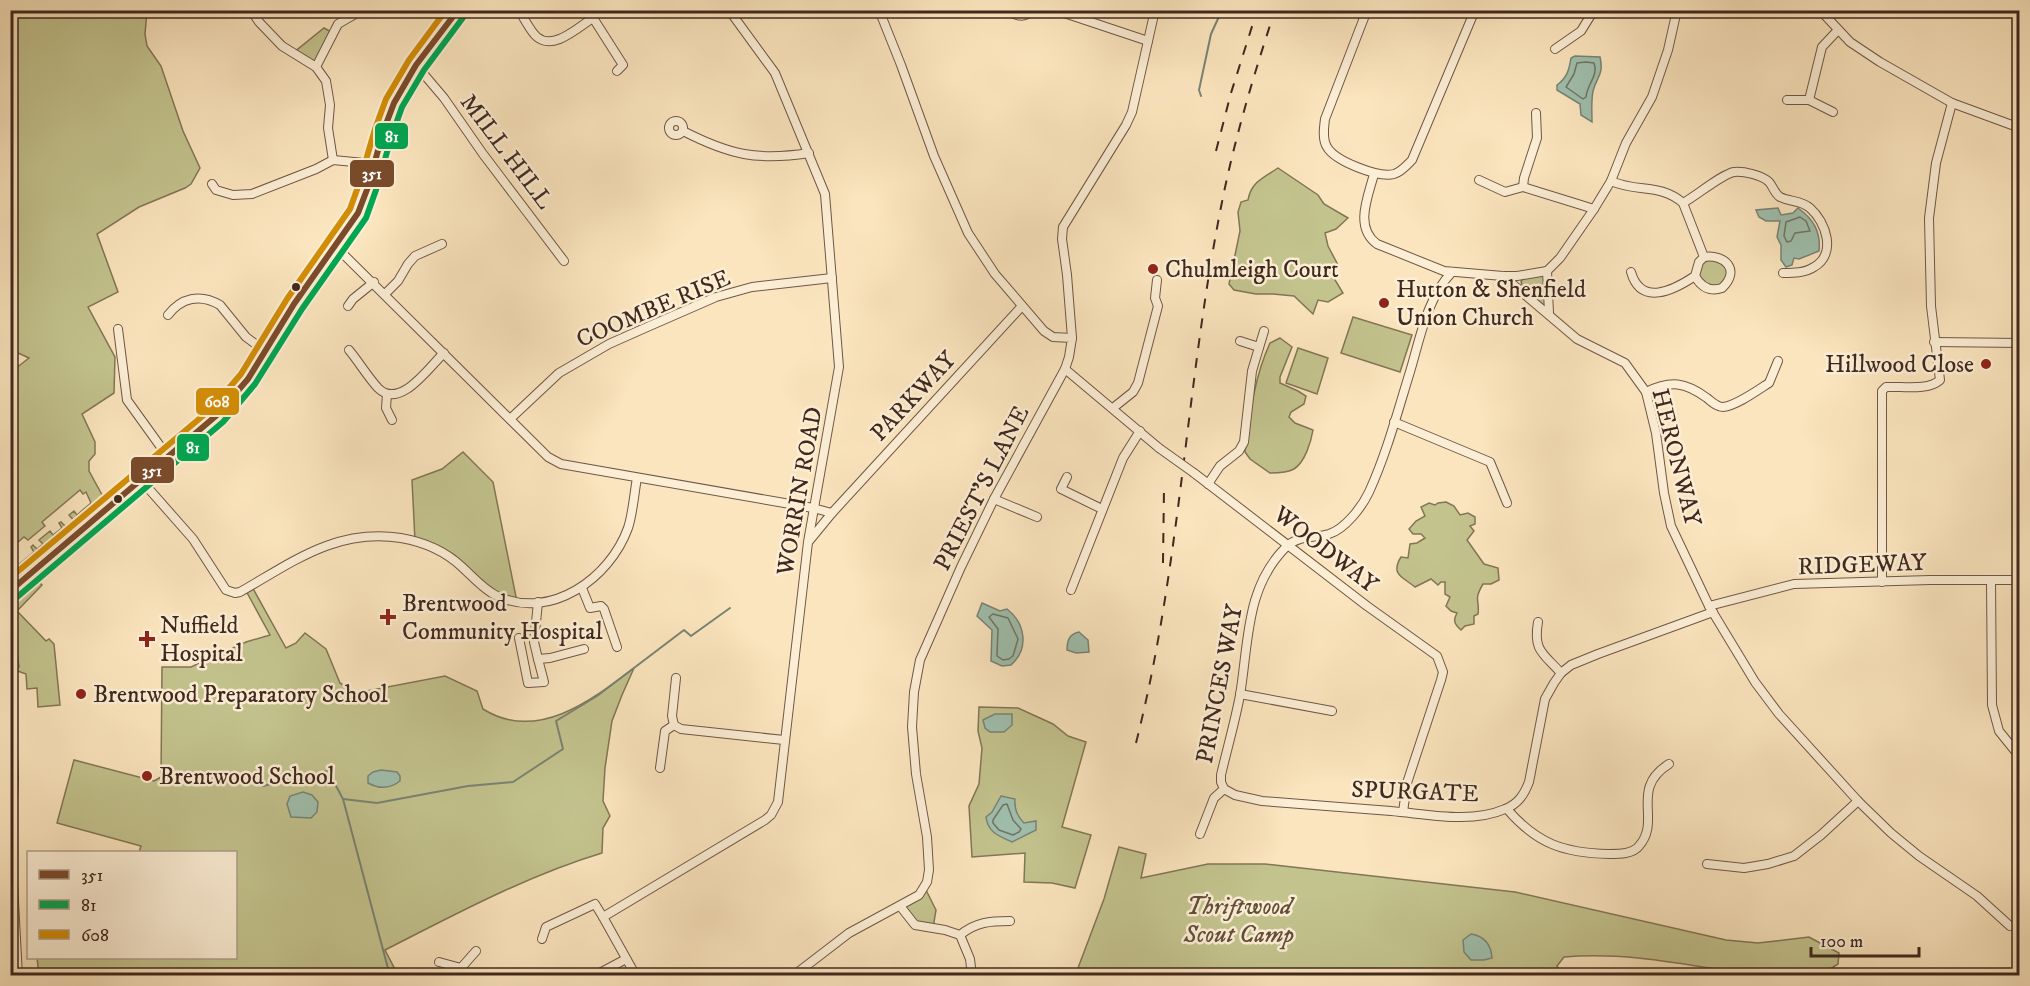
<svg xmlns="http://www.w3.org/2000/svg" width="2030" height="986" font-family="'IM FELL DW Pica',serif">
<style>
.green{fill:#c3c38e;stroke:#827656;stroke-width:1.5}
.water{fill:#9fbfad;stroke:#798374;stroke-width:1.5}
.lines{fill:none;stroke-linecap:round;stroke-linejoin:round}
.shore{stroke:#707466;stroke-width:1.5}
.stream{stroke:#798374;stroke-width:2}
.minor-casing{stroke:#6f5747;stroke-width:10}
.major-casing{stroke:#40281f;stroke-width:12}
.minor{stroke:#fceed5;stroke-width:8}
.major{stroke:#eec27f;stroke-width:9}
.rail{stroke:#40281f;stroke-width:2;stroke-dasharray:10 10;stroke-linecap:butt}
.minor-bridge-casing{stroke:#6f5747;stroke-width:10;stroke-linecap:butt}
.minor-bridge{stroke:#fceed5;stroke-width:8}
.bus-1-casing{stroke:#fceed5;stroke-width:10}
.bus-2-casing{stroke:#fceed5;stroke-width:10}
.bus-3-casing{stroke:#fceed5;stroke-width:10}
.bus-1{stroke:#7a4b2a;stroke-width:6}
.bus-2{stroke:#00a651;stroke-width:6}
.bus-3{stroke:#d28d06;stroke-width:6}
.poi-dot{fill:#8f2418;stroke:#fceed5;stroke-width:2}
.bus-dot{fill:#40281f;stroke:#fceed5;stroke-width:2}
.labels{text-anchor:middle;stroke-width:5;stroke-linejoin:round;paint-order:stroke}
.street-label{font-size:24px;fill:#40281f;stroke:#fceed5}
.poi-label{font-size:24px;fill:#40281f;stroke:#fceed5;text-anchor:start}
.park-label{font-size:24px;font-style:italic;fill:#614f3b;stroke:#fceed5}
.line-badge{stroke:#fceed5;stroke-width:2}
.badge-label{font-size:16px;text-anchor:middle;font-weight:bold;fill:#fff}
</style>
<rect width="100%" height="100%" fill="#fbe5be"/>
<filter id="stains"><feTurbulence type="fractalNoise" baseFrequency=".00333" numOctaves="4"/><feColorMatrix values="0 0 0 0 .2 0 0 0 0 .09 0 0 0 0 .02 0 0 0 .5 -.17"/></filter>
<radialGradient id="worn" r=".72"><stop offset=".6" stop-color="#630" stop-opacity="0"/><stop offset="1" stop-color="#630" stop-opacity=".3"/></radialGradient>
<g class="green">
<polygon points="11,11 147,11 145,34 147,46 161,66 183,131 200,168 191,184 185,188 139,207 97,234 118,292 88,307 115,357 114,393 82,414 95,442 95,454 89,461 89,471 106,502 11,581 11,571 34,552 31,547 33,545 37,549 43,544 39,540 50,531 53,535 62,528 59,523 61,522 68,529 76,523 69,515 74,511 77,515 91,503 86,492 83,494 80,490 42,522 45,526 28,540 24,537 11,548 11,372 29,358 18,353 11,361"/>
<polygon points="324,28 333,33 316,67 293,53"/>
<path d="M1278,168L1318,195L1324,204L1348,218L1336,229L1325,233L1328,246L1338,265L1332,275L1343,293L1328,302L1318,300L1313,314L1294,296L1273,294H1256L1234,290L1229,284L1240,231L1238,212L1241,202L1248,200C1251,182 1263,178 1278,168Z"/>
<circle cx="1713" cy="273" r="14"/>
<path d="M1545,275L1547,306L1545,307C1536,300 1522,293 1521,281L1525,278Z"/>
<polygon points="1353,317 1412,335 1400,372 1341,353"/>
<path d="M1280,338L1292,347L1280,377V383L1298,391L1306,396L1304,404L1291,412L1289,417L1295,423L1313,430C1311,442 1305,462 1294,469C1287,473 1277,473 1270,473L1250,459L1245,452C1250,414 1254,378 1270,343Z"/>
<polygon points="1298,348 1328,358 1317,394 1286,383"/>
<polygon points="463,452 493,482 517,602 497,596 459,565 415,541 412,480 442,469"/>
<path d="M1446,502L1454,506L1460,515L1468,513L1475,517V524L1470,526L1474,531L1467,540L1484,564L1498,568L1499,580L1491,584H1483C1473,601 1480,599 1478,614L1474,616V624L1465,626L1461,630C1454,624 1453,620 1457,613L1451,611L1446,606L1450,597L1445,594V582H1441L1438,585L1431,579L1415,587C1403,577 1390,575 1401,557L1408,558L1410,544L1417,543L1425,538L1421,534H1413L1409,529L1416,521L1425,516L1421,507L1429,503L1435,505L1438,503Z"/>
<polygon points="37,580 42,585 17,611 46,641 49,639 54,644 60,705 38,707 37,688 27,689 26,674 15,670 19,667 11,606"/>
<path d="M251,585L286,648L296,643L305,633L326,649L340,683L356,693L445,676L477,691L483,709C537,743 592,700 634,668L622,695L612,721L605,768L603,801L610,816L603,828L602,853C526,876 456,914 385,950L398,975H39L37,958H236V852H139L141,846L57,823L74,760L154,781L161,777L162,667H191L246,642L270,635L245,589Z"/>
<polygon points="979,707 1018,708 1053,724 1068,736 1086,742 1062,827 1091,835 1075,888 1052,883 1024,882 1025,853 972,857 969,806 979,784 982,748 978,731"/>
<path d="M1119,847L1146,854L1141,878L1208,864H1265L1515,892L1726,940L1758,943L1809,937L1839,953L1838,964L1827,971L1825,976L1737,975L1735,972C1678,963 1622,952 1564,957L1557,966L1563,976H1075L1104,899Z"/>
<polygon points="926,890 936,910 933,928 920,926 900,906"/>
</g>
<g class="water">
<path d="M1575,56L1600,57C1604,75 1597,76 1593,91C1591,101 1592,113 1592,122L1581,115L1580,104L1557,90V85C1567,78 1569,70 1571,58Z"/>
<path d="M1778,208L1781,215L1793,213L1798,208C1813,219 1821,231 1819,251L1799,259L1794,258L1792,265L1786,267L1781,260V245L1777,237L1780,221H1766L1759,217L1756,210Z"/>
<path d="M982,603L1000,611L1007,609C1026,624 1029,649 1011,665L1002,666L991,661L992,630L977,616Z"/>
<path d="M1079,632L1088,640L1089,652L1076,653L1067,650C1067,641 1069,634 1079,632Z"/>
<polygon points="995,714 1012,714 1012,725 1004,732 990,732 985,728 983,720"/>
<path d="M381,770L397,772L400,776V781C390,789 379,789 368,783V776L373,772Z"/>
<polygon points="303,792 312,795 318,802 317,812 311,818 291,817 287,804 290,796"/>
<path d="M1001,796L1015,799C1014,809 1017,816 1024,823L1036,821V830L1012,842C999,836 988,833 986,817L992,812Z"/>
<path d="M1471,934C1484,936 1491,944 1492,958L1484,960H1471L1464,952L1463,940Z"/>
</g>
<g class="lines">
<g class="shore">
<path d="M1586,62L1594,63C1599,75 1587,84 1586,97L1583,99L1566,87L1574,74L1577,63Z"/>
<polygon points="1800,217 1806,221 1810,231 1795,233 1791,241 1787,242 1784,236 1786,222"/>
<polygon points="993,614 1008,618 1018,639 1013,656 1009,659 1003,660 997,656 998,629 989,617"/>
<polygon points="1007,804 1013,820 1021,829 1019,832 1013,835 999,830 993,823 993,820 1003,805"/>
</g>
<g class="stream">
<polyline points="1201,96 1199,90 1211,34 1222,10"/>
<polyline points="263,786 328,771 343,799 390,976"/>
<polyline points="343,799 377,803 468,786 513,782 563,749 556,721 597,696 684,630 691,636 730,608"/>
</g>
<g class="minor-casing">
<g id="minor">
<polyline points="251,10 259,22 282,46 316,67 326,81 330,105 328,128 333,160"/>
<polyline points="588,10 623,65 617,71"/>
<path d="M1008,10C1016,17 1025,18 1033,10"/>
<polyline points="1055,10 1148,41"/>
<path d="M1367,10L1325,119C1324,127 1322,139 1327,147C1335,161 1378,178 1394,174C1401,172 1407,165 1412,160L1475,10"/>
<polyline points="1820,10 1850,42 1880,62 1952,103 2020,128"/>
<path d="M523,17C527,23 531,32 537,37C554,51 578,27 593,18"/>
<polyline points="1555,49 1581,31 1594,10"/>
<polyline points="416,65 444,98 483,154 564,261"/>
<polyline points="316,67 338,24 362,10"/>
<polyline points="1787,100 1809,100 1833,112"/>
<polyline points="1809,100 1822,47 1838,30"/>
<polyline points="1536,113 1537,138 1524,178 1523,187 1594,209"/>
<circle cx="676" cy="128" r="7"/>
<path d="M683,131C730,155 757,161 809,153"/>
<path d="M1374,174C1368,197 1354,227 1377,244L1444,271L1503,276H1517L1547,271L1560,258L1594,209L1611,181L1626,143L1652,97L1668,50L1677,10"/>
<polyline points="1479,180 1505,192 1523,187"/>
<path d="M1611,181C1638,193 1660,183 1683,203L1704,257L1699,262L1695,276C1674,290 1641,307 1631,272"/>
<polyline points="212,184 216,190 233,195 252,194 316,169 333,160 375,164"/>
<path d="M1683,203C1696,196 1722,174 1734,172C1743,171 1762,175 1769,182C1773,186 1774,193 1780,197C1790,202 1801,200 1810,208C1826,222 1837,254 1814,267C1805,273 1793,273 1783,273"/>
<polyline points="335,246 548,457 561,464 813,508 832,513"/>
<polyline points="1547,271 1549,313"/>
<polyline points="1503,276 1577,339 1625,363 1646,392 1656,433 1664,493 1671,526 1709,606 1755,682 1779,714 1858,801 1891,833 1919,856 1977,896 2010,926"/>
<path d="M1695,276C1701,287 1710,292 1722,288C1741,270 1725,254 1704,257"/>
<polyline points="385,294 398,281 408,264 415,256 442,244"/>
<polyline points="348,306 353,299 374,282"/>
<path d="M168,315C181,298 200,293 220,305L246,337L265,351"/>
<polyline points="118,329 127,400 168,457"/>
<polyline points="1072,338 1067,275 1062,239 1063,227 1126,125 1132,112 1155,10"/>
<polyline points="1240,341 1259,347"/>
<polyline points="1934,342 2020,343"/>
<path d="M349,350C359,362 367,376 378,388C400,410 428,368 444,353"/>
<polyline points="1065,369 1159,448"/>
<path d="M1646,392C1671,380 1685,382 1707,398C1712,402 1717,407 1723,407C1736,406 1758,390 1769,383L1778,361"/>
<polyline points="387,394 386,408 392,420"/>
<polyline points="1113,408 1133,392 1138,383 1158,306 1155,298 1157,280"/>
<polyline points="510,419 559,373 609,344 645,328 716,297 752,287 832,278"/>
<polyline points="1394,422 1490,462 1507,503"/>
<polyline points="1194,473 1367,606 1437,656 1443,672 1441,680 1407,783 1403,812"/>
<polyline points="1067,477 1061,489 1102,509"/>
<path d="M141,480L193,539L226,590L235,593L240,592C293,562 336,528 401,538C424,542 445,551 462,567C473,577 484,590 497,596C551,621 610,578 628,528C633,513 634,494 637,478"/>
<polyline points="1208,484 1220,466 1239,451 1244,442 1252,371 1264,331"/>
<polyline points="994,499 1037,517"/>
<polyline points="809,541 832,513 1022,306"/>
<polyline points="1991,580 1992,705 1999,731 2020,757"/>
<path d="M1882,582V391L1886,387C1902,386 1928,391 1940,380L1931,306L1929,218L1936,163L1952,103"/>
<polyline points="582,588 590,608 601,606 604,609 617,647"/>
<polyline points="1071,590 1123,458 1140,431"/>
<polyline points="538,602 534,642 538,659 550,658 584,649"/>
<polyline points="1709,606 1794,584 1930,580 2020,580"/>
<path d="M1538,622C1533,651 1543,653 1561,673"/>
<polyline points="519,638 528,683 544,682 538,659"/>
<polyline points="676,678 672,716 674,725 681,729 784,740"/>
<polyline points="10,685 14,778 11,846 18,976"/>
<polyline points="1240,694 1332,711"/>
<polyline points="660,768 665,731 674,725"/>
<path d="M1224,789L1235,795L1262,801C1305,804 1348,808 1391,811C1427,814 1471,824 1505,809C1518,804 1524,795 1529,782L1545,699L1554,683L1561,673L1571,665L1598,654L1713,612"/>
<path d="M1507,809C1537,844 1564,853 1609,854C1619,854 1633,854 1639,846C1662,820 1629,789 1669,764"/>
<path d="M1200,834L1214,798L1224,789L1221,782V775C1227,749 1235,722 1240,695C1249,642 1245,588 1286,547C1298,535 1315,538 1329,534C1345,529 1362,507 1369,492C1386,455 1397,414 1409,375C1420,340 1426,299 1452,272"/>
<polyline points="1707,864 1744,868 1768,864 1794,856 1821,835 1858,801"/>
<polyline points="900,906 915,925 945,930 960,935 970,959 972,976"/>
<path d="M960,935C976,922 990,921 1010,921"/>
<polyline points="542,939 546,927 595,904 603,917"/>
<polyline points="439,962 461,968 467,976"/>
<polyline points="461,968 476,951"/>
<polyline points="594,976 626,959"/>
<polyline points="636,976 603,917 765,820 771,815 778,802 808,542 839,367 825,194 775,73 729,10"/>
<polyline points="793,976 849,933 919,895 927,882 929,870 927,837 916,774 912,727 914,692 920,660 961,567 994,499 1065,369 1069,357 1072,338 1053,337 1044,331 995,274 968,233 934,156 901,65 879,10"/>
</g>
</g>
<g class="major-casing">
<polyline id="major" points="10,591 42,562 217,415 248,379 294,304 358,213 368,187 383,132 394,103 416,65 458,10"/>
</g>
<use href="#minor" class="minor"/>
<use href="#major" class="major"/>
<g class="rail">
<polyline points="1216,151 1231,93 1255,17"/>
<polyline points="1163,563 1164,488"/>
<path d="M1136,743C1181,566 1186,381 1222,202C1235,137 1254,74 1275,10"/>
</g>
<g class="minor-bridge-casing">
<polyline id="minor-bridge" points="1159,448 1194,473"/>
</g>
<use href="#minor-bridge" class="minor-bridge"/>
<g class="bus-1-casing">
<polyline id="bus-1" points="10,591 217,415 248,379 294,304 358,213 368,187 383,132 394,103 416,65 458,10"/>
</g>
<g class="bus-2-casing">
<polyline id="bus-2" points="16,598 223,422 255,384 302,309 366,218 376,190 392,135 402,107 424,70 465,15"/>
</g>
<g class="bus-3-casing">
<polyline id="bus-3" points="10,578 211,409 241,374 287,299 350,209 359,184 375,129 386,99 409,60 446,10"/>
</g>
<use href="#bus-1" class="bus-1"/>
<use href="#bus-2" class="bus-2"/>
<use href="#bus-3" class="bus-3"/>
</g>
<g class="poi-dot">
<circle cx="1153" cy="269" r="6"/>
<circle cx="1384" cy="303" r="6"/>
<circle cx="1986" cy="364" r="6"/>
<path d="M385 608h6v6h6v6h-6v6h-6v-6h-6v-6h6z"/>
<path d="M144 630h6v6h6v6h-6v6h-6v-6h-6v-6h6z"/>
<circle cx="81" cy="694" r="6"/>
<circle cx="147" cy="776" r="6"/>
</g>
<g class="bus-dot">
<circle cx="296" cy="287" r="5"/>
<circle cx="118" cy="499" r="5"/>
</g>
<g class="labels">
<g class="street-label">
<text transform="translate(507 151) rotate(53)" y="8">MILL HILL</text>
<text transform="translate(653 308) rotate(-23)" y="8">COOMBE RISE</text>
<text transform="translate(913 396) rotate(-47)" y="8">PARKWAY</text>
<text transform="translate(1677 457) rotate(76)" y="8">HERONWAY</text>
<text transform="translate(981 488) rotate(-63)" y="8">PRIEST'S LANE</text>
<text transform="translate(799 491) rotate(-80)" y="8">WORRIN ROAD</text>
<text transform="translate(1326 549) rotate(38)" y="8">WOODWAY</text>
<text transform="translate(1862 564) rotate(-2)" y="8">RIDGEWAY</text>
<text transform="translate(1219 684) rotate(-79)" y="8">PRINCES WAY</text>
<text transform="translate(1415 791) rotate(2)" y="8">SPURGATE</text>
</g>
<g class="poi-label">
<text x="1165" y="277">Chulmleigh Court</text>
<text x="1396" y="297">Hutton &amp; Shenfield<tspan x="1396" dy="28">Union Church</tspan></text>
<text x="1974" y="372" text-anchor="end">Hillwood Close</text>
<text x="402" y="611">Brentwood<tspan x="402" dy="28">Community Hospital</tspan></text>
<text x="160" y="633">Nuffield<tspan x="160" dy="28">Hospital</tspan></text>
<text x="93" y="702">Brentwood Preparatory School</text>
<text x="159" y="784">Brentwood School</text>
</g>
<g class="park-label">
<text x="1239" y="914">Thriftwood<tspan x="1239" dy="28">Scout Camp</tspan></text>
</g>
</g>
<g class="line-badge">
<rect x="374" y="122" width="35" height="28" rx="6" fill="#00a651"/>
<rect x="349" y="159" width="46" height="29" rx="6" fill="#7a4b2a"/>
<rect x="195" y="387" width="45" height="29" rx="6" fill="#d28d06"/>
<rect x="176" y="433" width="34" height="29" rx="6" fill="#00a651"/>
<rect x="130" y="456" width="45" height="28" rx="6" fill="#7a4b2a"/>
</g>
<g class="badge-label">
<text x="392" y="142">81</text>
<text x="372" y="179">351</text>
<text x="217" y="407">608</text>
<text x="193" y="453">81</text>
<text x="152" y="476">351</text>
</g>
<rect width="2030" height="986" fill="none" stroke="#fbe5be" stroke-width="36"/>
<rect x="12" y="12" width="2006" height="962" fill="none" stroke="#40281f" stroke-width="3"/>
<rect x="18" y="18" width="1994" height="950" fill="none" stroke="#40281f" stroke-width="1.5"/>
<rect x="27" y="851" width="210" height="108" fill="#fceed5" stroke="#b19f8c" stroke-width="1.5"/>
<rect x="39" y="870" width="30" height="9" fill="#7a4b2a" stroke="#b19f8c" stroke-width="1.5"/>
<text x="81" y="881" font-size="18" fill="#40281f">351</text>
<rect x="39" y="900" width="30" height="9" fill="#00a651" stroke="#b19f8c" stroke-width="1.5"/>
<text x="81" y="911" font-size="18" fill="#40281f">81</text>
<rect x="39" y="930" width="30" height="9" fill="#d28d06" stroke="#b19f8c" stroke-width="1.5"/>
<text x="81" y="941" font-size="18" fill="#40281f">608</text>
<path d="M1811 947v9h108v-9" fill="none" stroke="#40281f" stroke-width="3"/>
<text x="1820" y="947" font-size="18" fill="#40281f" stroke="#fceed5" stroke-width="4.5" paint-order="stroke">100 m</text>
<rect width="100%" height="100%" filter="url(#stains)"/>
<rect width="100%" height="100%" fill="url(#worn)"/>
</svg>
